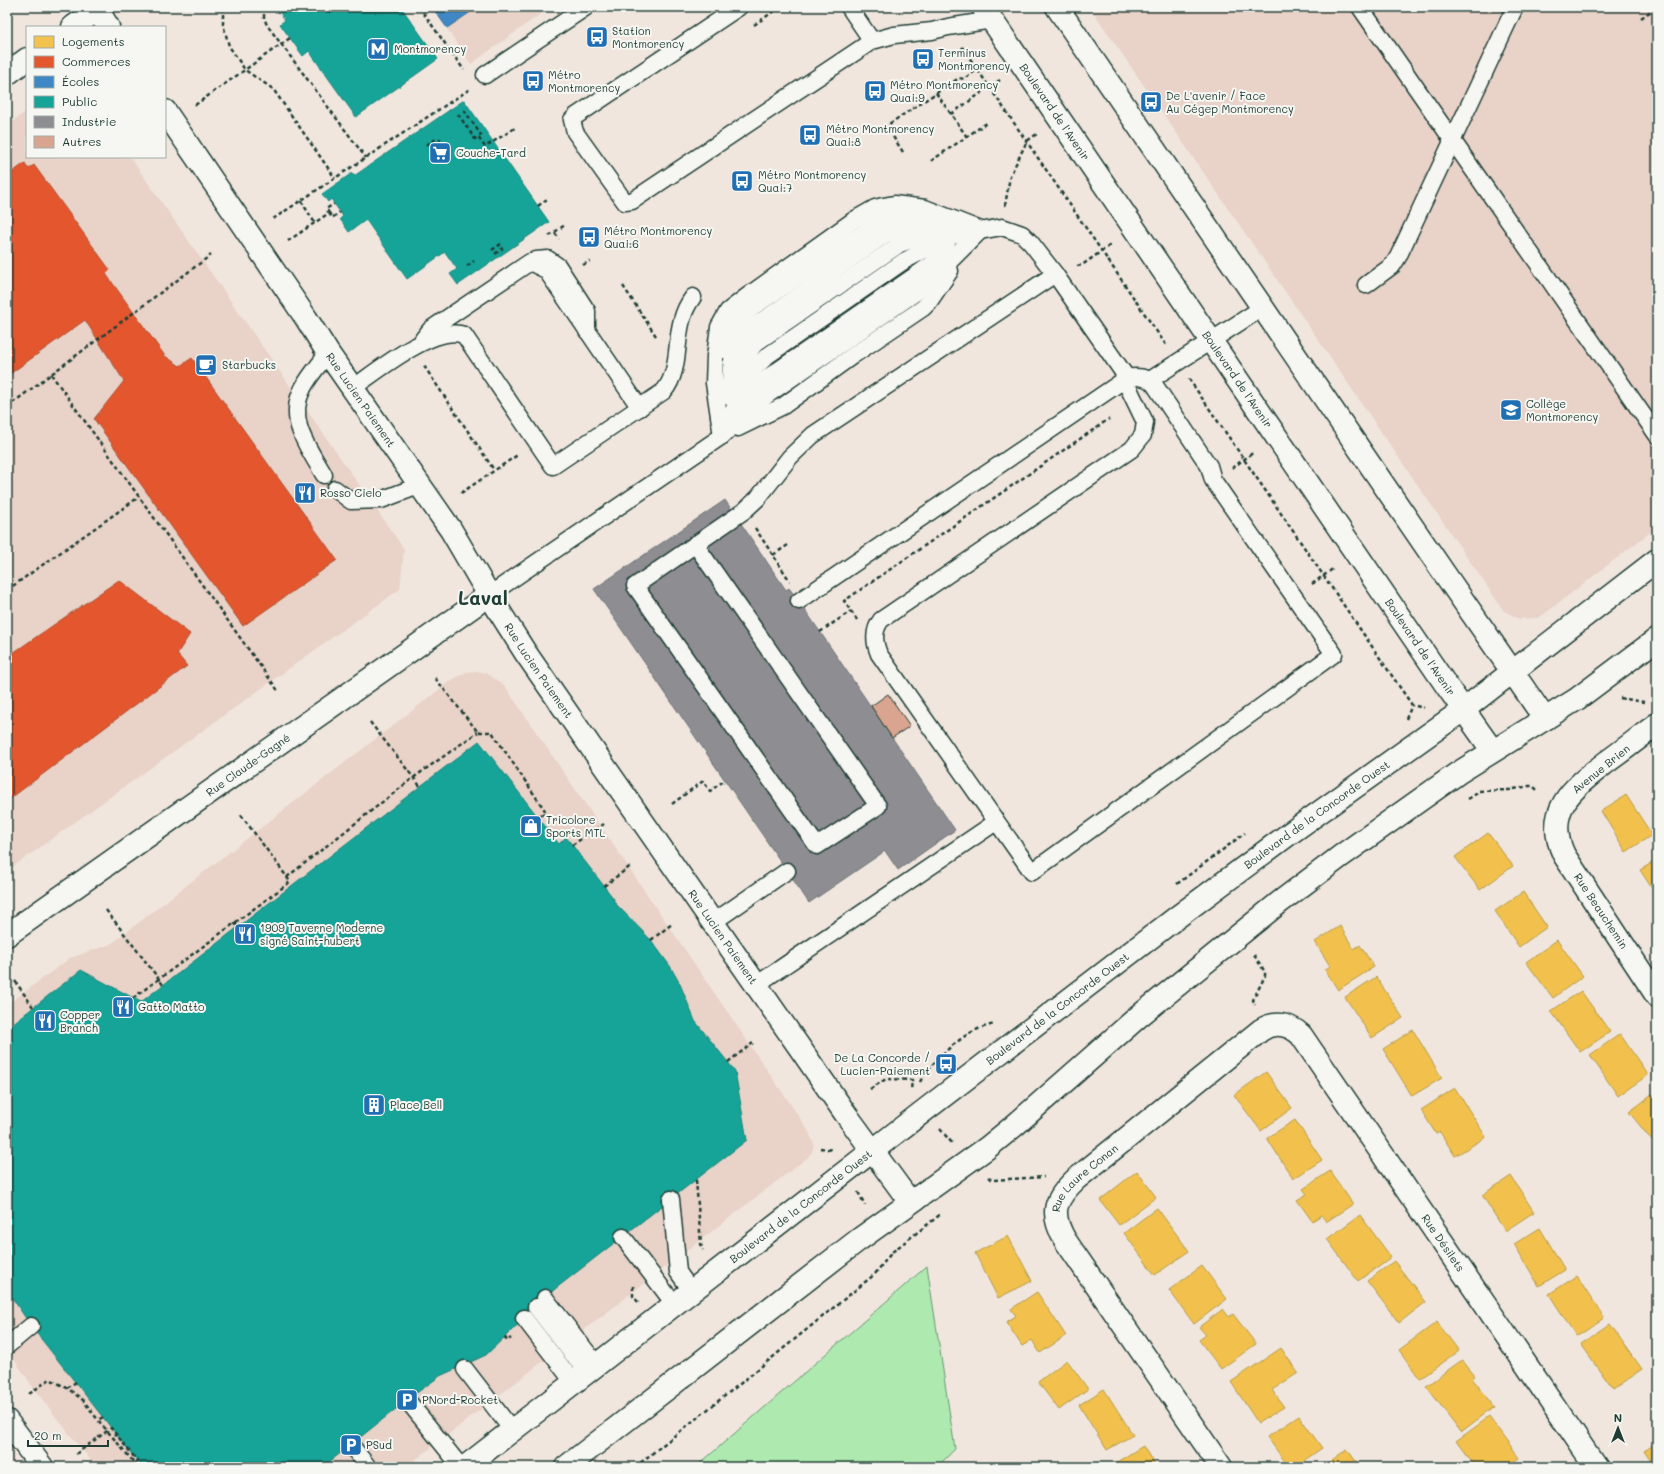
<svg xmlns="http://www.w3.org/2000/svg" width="1664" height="1474" font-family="Mali,sans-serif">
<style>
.built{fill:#e9d2c7}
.green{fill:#aeeab0;stroke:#669472}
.homes{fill:#f2c14e;stroke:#b39946}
.shops{fill:#e4572e;stroke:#a94f30}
.schools{fill:#3f88c5;stroke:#35729a}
.public{fill:#17a398;stroke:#19847a}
.industry{fill:#8d8d92;stroke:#6c7576}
.building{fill:#daa590;stroke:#1f3d34}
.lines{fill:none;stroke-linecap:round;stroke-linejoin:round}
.lane-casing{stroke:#1f3d34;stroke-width:19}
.street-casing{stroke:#1f3d34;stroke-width:25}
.secondary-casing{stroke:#1f3d34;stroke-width:25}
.path{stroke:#1f3d34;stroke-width:2.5;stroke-dasharray:4 3;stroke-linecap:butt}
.lane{stroke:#f6f6f2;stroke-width:16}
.street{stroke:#f6f6f2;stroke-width:22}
.secondary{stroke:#f6f6f2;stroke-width:22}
.labels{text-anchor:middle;stroke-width:4;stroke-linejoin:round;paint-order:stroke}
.poi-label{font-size:11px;fill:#1f3d34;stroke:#f6f6f2;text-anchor:start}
.street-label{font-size:11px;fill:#1f3d34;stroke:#f6f6f2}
.town-label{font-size:19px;font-weight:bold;fill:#1f3d34;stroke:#f6f6f2}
</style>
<rect width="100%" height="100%" fill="#f0e6de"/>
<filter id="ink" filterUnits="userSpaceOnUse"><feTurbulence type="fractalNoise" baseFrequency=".025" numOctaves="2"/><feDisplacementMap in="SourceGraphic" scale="8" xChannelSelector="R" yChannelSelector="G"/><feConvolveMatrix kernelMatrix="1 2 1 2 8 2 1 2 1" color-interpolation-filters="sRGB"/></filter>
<g filter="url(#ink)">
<g class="built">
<polygon points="432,7 550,7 471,64"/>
<polygon points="1090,7 1657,7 1657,527 1543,615 1537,618 1519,619 1504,611"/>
<polygon points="27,111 27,157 130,157 404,549 400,589 7,871 7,125"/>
<polygon points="476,671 486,673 504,685 808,1130 814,1144 812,1152 807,1158 406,1467 96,1467 37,1393 7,1349 7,1005 70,958 111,944 449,682 466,672"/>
</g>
<polygon class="green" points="927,1266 955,1449 937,1467 696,1467"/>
<g class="homes">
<polygon points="1626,795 1652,835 1626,852 1601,811"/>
<polygon points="1488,833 1513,866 1480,890 1455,857"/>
<polygon points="1657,860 1657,896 1640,870"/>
<polygon points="1523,892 1547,927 1519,947 1495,911"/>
<polygon points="1340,926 1354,949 1360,945 1374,967 1338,990 1325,970 1330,966 1315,942"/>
<polygon points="1557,940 1583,976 1553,998 1526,962"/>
<polygon points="1376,977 1403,1018 1372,1038 1345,997"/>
<polygon points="1581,991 1610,1032 1580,1052 1551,1011"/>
<polygon points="1413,1030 1442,1078 1412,1096 1383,1049"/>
<polygon points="1620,1034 1648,1075 1618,1096 1590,1055"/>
<polygon points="1266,1072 1292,1108 1261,1131 1234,1095"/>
<polygon points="1455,1088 1486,1137 1455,1156 1440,1132 1436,1134 1421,1110"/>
<polygon points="1652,1095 1657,1101 1657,1147 1629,1112"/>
<polygon points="1295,1120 1322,1160 1293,1179 1267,1138"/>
<polygon points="1137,1171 1156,1197 1119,1225 1100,1200"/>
<polygon points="1330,1171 1353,1204 1326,1222 1322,1215 1312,1221 1297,1200 1307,1194 1303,1189"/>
<polygon points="1511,1176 1534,1212 1505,1231 1482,1195"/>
<polygon points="1157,1208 1189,1251 1155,1275 1124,1233"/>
<polygon points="1360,1215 1391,1257 1358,1281 1327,1239"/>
<polygon points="1540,1228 1565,1270 1539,1286 1514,1244"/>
<polygon points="1008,1236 1032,1281 998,1298 975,1253"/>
<polygon points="1394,1261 1426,1302 1399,1323 1367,1281"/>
<polygon points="1202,1266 1227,1299 1194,1324 1169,1290"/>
<polygon points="1577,1276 1604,1318 1576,1336 1549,1294"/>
<polygon points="1037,1292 1066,1336 1040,1353 1032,1340 1022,1346 1006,1322 1016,1316 1011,1309"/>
<polygon points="1223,1309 1229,1317 1233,1314 1256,1344 1221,1369 1199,1340 1206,1335 1199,1327"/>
<polygon points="1437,1322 1459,1351 1420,1379 1399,1350"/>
<polygon points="1610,1324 1642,1369 1613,1389 1581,1344"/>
<polygon points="1281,1348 1298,1373 1272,1390 1284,1407 1258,1423 1231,1382"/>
<polygon points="1067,1360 1088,1389 1059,1410 1038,1382"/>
<polygon points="1462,1360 1475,1376 1472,1378 1494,1407 1461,1432 1426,1386"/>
<polygon points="1104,1389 1133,1435 1107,1450 1079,1405"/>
<polygon points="1299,1416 1322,1448 1295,1467 1289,1467 1267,1437"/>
<polygon points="1489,1417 1520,1458 1508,1467 1475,1467 1456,1441"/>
<polygon points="1657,1444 1657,1467 1654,1467 1644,1452"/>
<polygon points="1143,1446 1156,1467 1118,1467 1115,1463"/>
<polygon points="1347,1449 1360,1467 1330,1467 1331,1466 1328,1463"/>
</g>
<g class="shops">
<polygon points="25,163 28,169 34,165 110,270 106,274 165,356 180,366 192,358 337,560 243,626 94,419 124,381 85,320 7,376 7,176"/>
<polygon points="119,580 190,634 177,654 187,666 7,801 7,657"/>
</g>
<polygon class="schools" points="432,7 478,7 447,28"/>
<g class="public">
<polygon points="276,7 401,7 438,59 356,117 309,51 303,56 290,38 280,24 285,20"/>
<polygon points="464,100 549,222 458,285 450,274 457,269 445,252 407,279 366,220 349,232 340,219 343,216 342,215 331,199 328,202 322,194 352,173 354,176"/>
<polygon points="479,741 559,844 566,837 614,899 614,902 651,940 670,966 680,984 695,1021 735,1071 747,1140 555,1289 486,1355 440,1376 407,1400 323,1467 142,1467 31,1326 7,1290 7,1028 81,970 141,1002"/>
</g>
<polygon class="industry" points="725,500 786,590 789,588 799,601 955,830 898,870 885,851 809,903 594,589"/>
<polygon class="building" points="888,694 910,726 892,738 871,706"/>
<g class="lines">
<g class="lane-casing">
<g id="lane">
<polyline points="739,7 576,116 572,120 575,132 625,202 632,201 872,41 894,35 932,31 948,27 992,20"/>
<polyline points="849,7 872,41"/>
<polyline points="1360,7 1657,435"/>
<polyline points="485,75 586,7"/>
<polyline points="536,260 548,259 558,266 587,311 587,331"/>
<polyline points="1366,285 1393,265 1398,257 1515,7"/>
<polyline points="423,339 431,329 450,316 530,262 546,270 640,408"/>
<path d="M724,350L727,335L735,322L755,306L876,224C899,212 924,221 948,225"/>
<polyline points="1150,380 1262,308"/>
<path d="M353,388C377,371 435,324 464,335L553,466L664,391C685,365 670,327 693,297"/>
<polyline points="747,388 754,369 767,356 904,261 923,251 947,243"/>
<path d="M729,397C731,374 729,352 743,334L885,235L900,229L928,231"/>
<polyline points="746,404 765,380 771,375 923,270 946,255"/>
<polyline points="738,428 783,406 852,356 923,308 929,302 950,271"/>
<path d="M722,436C727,424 733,413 737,401C743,381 741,359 756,343L900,244L909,241L941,238L1002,227L1022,234L1031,243L1055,274L1127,378L1129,389L1145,422L1143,435L1132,449L881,620C873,631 874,642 879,654L1032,872L1334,654L1213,480L1209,466L1154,384C1146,376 1137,376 1127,378L799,601"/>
<polyline points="722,436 714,383 715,356 719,327 728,311 746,297 854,220 875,208 883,206 894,204 925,208 981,230"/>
<path d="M324,475C308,447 286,420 303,388C309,376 320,364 328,353"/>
<polyline points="335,489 351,501 381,500 421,485"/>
<polyline points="695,544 878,806 817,846 635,586 744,511 758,498 790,457 813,435 1055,274"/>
<polyline points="489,595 722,436 766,396 924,287 981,230"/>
<polyline points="712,923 787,871"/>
<polyline points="756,985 996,822"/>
<polyline points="671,1199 678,1272 692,1292"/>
<polyline points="623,1237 675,1305"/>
<polyline points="545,1298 597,1365"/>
<polyline points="536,1307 587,1373"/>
<polyline points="524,1318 574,1383"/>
<polyline points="7,1346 31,1326"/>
<polyline points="465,1369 512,1430"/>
<polyline points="407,1400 461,1467"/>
<polyline points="351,1445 368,1467"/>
</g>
</g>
<g class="street-casing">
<g id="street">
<path id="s1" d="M1657,724C1641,736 1625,749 1608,761C1576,786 1542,809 1564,855L1657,996"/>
<path id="s2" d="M7,935L489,595"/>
<path id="s3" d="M1221,1467L1065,1240C1049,1212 1055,1199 1076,1179L1261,1030C1275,1021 1289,1024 1301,1035L1596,1467"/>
</g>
</g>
<g class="secondary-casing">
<g id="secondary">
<polyline points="96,7 108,27"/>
<path id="s4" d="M983,7L1446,685L1492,750"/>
<polyline points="1057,7 1444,573 1545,719"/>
<polyline points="73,27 101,7"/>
<polyline points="7,74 27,59"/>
<path id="s5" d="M165,111L306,318L328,353L451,530L489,595L525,652L845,1113L910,1202"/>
<polyline points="7,1421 42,1467"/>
<path id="s6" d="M465,1467L925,1110L1176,918L1289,834L1463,710L1657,560"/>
<polyline points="566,1467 857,1241 987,1148 1014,1126 1138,1017 1280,902 1341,856 1458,773 1577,699 1657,639"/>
</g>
</g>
<g class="path">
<polyline points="223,7 223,24 229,46 245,70 273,89 335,178"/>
<polyline points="264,7 264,18 267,25 366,158"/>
<polyline points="419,7 464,70"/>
<polyline points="1641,18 1657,7"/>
<polyline points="754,25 780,7"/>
<polyline points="962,47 1166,345"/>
<polyline points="936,93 951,114"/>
<polyline points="195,105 290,38"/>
<polyline points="464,110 481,135 478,137 485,147 515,128"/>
<polyline points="458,114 475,139 478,137"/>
<polyline points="967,137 951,114 1000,80"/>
<polyline points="426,145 434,140 441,139"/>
<polyline points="903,152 886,126 959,78 964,79 978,69"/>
<polyline points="931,161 988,122"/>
<polyline points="301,201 315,223"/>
<polyline points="538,206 547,199"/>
<polyline points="1005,206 1010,176 1027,141 1037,134"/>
<polyline points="329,213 332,218 340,212"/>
<polyline points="273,219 470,89"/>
<polyline points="555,233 559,239"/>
<polyline points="549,236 565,225"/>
<polyline points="288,241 329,213 326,209 334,204"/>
<polyline points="492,250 501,244"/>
<polyline points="495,254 503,248"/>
<polyline points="583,265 590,261"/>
<polyline points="467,266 474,261"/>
<polyline points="1077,266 1082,265 1112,244"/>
<polyline points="623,286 656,336"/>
<polyline points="424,366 494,470"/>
<polyline points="51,374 279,692"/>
<polyline points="1189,379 1412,705 1424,708"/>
<polyline points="7,407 211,255"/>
<polyline points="1232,468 1254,452"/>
<polyline points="461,493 519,454"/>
<polyline points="755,528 790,581"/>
<polyline points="773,555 788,545"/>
<polyline points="1312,584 1334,568"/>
<polyline points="7,590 139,497"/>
<polyline points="857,620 844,601 1109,419"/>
<polyline points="820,632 851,611"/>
<polyline points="435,678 478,732 492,732 546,812 538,817"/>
<polyline points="1620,698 1644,702"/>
<polyline points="1406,719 1412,705"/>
<polyline points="370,722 420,786"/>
<polyline points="1479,791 1509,790 1529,786 1533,786 1538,791"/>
<polyline points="1468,799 1479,792"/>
<polyline points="672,804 703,781 710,791 725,780"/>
<polyline points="241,815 287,877 413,778 478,732"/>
<polyline points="572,845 604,824"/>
<polyline points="1177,884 1245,833"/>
<polyline points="604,886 632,865"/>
<polyline points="106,910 159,979 290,882 287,877"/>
<polyline points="234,923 239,927"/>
<polyline points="651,940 672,924"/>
<polyline points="1254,955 1265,972 1265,976 1253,1000 1255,1005"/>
<polyline points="15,981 33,1007"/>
<polyline points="133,998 159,979 163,985"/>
<polyline points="728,1062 753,1043"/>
<path d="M920,1082C929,1064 958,1038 976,1030C982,1027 988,1026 994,1024"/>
<polyline points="870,1089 886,1079 912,1080 911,1090"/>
<polyline points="940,1129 952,1143"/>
<polyline points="820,1148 833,1150"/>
<polyline points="988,1177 992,1180 1044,1177"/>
<polyline points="696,1180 701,1244 703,1250"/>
<polyline points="858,1192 865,1205"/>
<polyline points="633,1286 633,1296 638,1302"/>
<polyline points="505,1337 507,1341 511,1338"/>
<polyline points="67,1388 76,1382"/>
<polyline points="29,1394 50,1379 67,1388 83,1400 98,1420"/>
<polyline points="103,1417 98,1420 138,1467"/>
<polyline points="76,1454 111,1428 142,1467"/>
<polyline points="424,1467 430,1463"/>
<polyline points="635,1467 741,1383 875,1274 892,1252 941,1214"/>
</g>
<use href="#lane" class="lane"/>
<use href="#street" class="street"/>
<use href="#secondary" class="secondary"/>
</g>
</g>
<defs>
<g id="bus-square" transform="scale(1.15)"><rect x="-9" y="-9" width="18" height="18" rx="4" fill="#1f6fb2" stroke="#f6f6f2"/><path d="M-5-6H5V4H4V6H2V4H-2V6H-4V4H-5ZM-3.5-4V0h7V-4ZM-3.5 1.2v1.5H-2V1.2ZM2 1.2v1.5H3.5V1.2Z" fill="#fff"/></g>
<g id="metro-square" transform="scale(1.15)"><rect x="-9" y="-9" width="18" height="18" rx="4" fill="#1f6fb2" stroke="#f6f6f2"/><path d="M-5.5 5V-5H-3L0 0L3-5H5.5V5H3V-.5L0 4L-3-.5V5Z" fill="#fff"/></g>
<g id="supermarket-square" transform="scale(1.15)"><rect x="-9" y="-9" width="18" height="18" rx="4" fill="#1f6fb2" stroke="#f6f6f2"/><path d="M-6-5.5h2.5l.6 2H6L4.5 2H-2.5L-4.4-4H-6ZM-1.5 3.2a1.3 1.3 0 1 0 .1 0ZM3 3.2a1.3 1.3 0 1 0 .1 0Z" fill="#fff"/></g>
<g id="cafe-square" transform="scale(1.15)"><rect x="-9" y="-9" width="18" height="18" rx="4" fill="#1f6fb2" stroke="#f6f6f2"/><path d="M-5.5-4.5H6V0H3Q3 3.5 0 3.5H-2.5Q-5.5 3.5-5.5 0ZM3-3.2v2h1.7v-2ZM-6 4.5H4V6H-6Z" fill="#fff"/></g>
<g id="university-square" transform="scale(1.15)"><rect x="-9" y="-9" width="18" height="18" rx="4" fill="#1f6fb2" stroke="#f6f6f2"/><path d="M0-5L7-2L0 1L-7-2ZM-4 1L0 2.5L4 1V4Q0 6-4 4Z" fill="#fff"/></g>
<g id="restaurant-square" transform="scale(1.15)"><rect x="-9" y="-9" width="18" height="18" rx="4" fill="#1f6fb2" stroke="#f6f6f2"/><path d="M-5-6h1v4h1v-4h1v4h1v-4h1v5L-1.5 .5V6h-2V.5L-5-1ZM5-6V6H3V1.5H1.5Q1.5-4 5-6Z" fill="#fff"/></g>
<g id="shop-square" transform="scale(1.15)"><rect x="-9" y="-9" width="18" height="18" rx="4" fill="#1f6fb2" stroke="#f6f6f2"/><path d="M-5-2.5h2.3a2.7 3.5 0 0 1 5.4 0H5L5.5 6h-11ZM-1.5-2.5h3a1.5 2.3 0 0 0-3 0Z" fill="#fff"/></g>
<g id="building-square" transform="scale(1.15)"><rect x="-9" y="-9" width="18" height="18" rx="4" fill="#1f6fb2" stroke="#f6f6f2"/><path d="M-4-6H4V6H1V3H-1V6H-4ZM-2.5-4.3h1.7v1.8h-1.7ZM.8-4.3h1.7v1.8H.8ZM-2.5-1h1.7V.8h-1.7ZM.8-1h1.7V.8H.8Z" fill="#fff"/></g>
<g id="parking-square" transform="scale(1.15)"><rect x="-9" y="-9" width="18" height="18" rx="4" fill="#1f6fb2" stroke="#f6f6f2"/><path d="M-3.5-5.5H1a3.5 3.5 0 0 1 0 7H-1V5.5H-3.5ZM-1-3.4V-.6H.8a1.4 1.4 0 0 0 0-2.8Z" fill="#fff"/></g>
</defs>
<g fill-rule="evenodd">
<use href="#bus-square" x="597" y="37"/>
<use href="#metro-square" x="378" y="49"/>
<use href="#bus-square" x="923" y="59"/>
<use href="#bus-square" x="533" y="81"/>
<use href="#bus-square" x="875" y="91"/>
<use href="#bus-square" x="1151" y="102"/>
<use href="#bus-square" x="810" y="135"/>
<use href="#supermarket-square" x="440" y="153"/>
<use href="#bus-square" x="742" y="181"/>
<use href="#bus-square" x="589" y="237"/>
<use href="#cafe-square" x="206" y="365"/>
<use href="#university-square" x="1511" y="410"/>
<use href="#restaurant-square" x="305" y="493"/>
<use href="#shop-square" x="531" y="826"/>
<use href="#restaurant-square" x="245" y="934"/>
<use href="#restaurant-square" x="123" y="1007"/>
<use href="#restaurant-square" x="45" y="1021"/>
<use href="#bus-square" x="946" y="1064"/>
<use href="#building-square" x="374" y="1105"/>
<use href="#parking-square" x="407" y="1400"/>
<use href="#parking-square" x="351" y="1445"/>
</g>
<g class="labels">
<g class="poi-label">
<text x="612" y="35">Station<tspan x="612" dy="13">Montmorency</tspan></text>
<text x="394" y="53">Montmorency</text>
<text x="938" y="57">Terminus<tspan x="938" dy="13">Montmorency</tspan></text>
<text x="548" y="79">Métro<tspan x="548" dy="13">Montmorency</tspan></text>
<text x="890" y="89">Métro Montmorency<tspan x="890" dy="13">Quai:9</tspan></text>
<text x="1166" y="100">De L'avenir / Face<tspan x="1166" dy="13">Au Cégep Montmorency</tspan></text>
<text x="826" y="133">Métro Montmorency<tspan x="826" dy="13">Quai:8</tspan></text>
<text x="456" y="157">Couche-Tard</text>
<text x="758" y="179">Métro Montmorency<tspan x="758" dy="13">Quai:7</tspan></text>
<text x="604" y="235">Métro Montmorency<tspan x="604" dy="13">Quai:6</tspan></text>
<text x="222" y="369">Starbucks</text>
<text x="1526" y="408">Collège<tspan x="1526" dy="13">Montmorency</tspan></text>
<text x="320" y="497">Rosso Cielo</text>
<text x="546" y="824">Tricolore<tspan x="546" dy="13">Sports MTL</tspan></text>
<text x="260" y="932">1909 Taverne Moderne<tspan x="260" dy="13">signé Saint-hubert</tspan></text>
<text x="138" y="1011">Gatto Matto</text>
<text x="60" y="1019">Copper<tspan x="60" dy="13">Branch</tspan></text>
<text x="930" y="1062" text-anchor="end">De La Concorde /<tspan x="930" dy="13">Lucien-Paiement</tspan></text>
<text x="390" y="1109">Place Bell</text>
<text x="422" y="1404">PNord-Rocket</text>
<text x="366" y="1449">PSud</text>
</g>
<g class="street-label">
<text dy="4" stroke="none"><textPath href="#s4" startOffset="127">Boulevard de l'Avenir</textPath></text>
<text dy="4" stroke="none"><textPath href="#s4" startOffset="451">Boulevard de l'Avenir</textPath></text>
<text dy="4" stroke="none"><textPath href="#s5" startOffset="349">Rue Lucien Paiement</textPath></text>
<text dy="4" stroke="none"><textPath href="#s4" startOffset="775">Boulevard de l'Avenir</textPath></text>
<text dy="4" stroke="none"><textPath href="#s5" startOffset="673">Rue Lucien Paiement</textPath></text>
<text dy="4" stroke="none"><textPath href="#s2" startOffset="295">Rue Claude-Gagné</textPath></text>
<text transform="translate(1601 769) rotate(-39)" y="4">Avenue Brien</text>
<text dy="4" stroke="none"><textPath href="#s6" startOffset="1073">Boulevard de la Concorde Ouest</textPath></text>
<text dy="4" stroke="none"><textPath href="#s1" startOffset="244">Rue Beauchemin</textPath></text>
<text dy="4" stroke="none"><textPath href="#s5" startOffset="997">Rue Lucien Paiement</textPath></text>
<text dy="4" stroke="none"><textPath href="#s6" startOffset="749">Boulevard de la Concorde Ouest</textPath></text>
<text dy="4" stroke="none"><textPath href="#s3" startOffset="351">Rue Laure Conan</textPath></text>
<text dy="4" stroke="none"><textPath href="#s6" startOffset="425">Boulevard de la Concorde Ouest</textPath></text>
<text dy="4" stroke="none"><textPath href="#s3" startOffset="878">Rue Désilets</textPath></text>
</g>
<g class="town-label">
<text x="483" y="605">Laval</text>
</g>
</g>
<rect width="1664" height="1474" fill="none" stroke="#f6f6f2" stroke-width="24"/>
<rect x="12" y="12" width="1640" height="1450" fill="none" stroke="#1f3d34" stroke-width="1.5" filter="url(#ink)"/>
<rect x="26" y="26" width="140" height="132" fill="#f6f6f2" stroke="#a0aca6"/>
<rect x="34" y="36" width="20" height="12" fill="#f2c14e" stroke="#a0aca6"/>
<text x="62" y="46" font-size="12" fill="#1f3d34">Logements</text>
<rect x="34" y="56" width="20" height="12" fill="#e4572e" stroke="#a0aca6"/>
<text x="62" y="66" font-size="12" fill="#1f3d34">Commerces</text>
<rect x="34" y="76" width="20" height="12" fill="#3f88c5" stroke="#a0aca6"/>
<text x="62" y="86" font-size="12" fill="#1f3d34">Écoles</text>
<rect x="34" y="96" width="20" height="12" fill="#17a398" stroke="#a0aca6"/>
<text x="62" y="106" font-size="12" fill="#1f3d34">Public</text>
<rect x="34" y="116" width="20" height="12" fill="#8d8d92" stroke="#a0aca6"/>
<text x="62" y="126" font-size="12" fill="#1f3d34">Industrie</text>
<rect x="34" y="136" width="20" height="12" fill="#daa590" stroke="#a0aca6"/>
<text x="62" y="146" font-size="12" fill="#1f3d34">Autres</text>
<g transform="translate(1618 1428)" stroke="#f6f6f2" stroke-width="3" paint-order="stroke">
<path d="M0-3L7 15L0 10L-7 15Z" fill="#1f3d34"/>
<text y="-6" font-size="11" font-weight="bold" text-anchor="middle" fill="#1f3d34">N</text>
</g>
<path d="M28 1440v6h80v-6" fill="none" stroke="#1f3d34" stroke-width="2"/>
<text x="34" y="1440" font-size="12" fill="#1f3d34" stroke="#f6f6f2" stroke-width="3" paint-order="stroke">20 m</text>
</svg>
